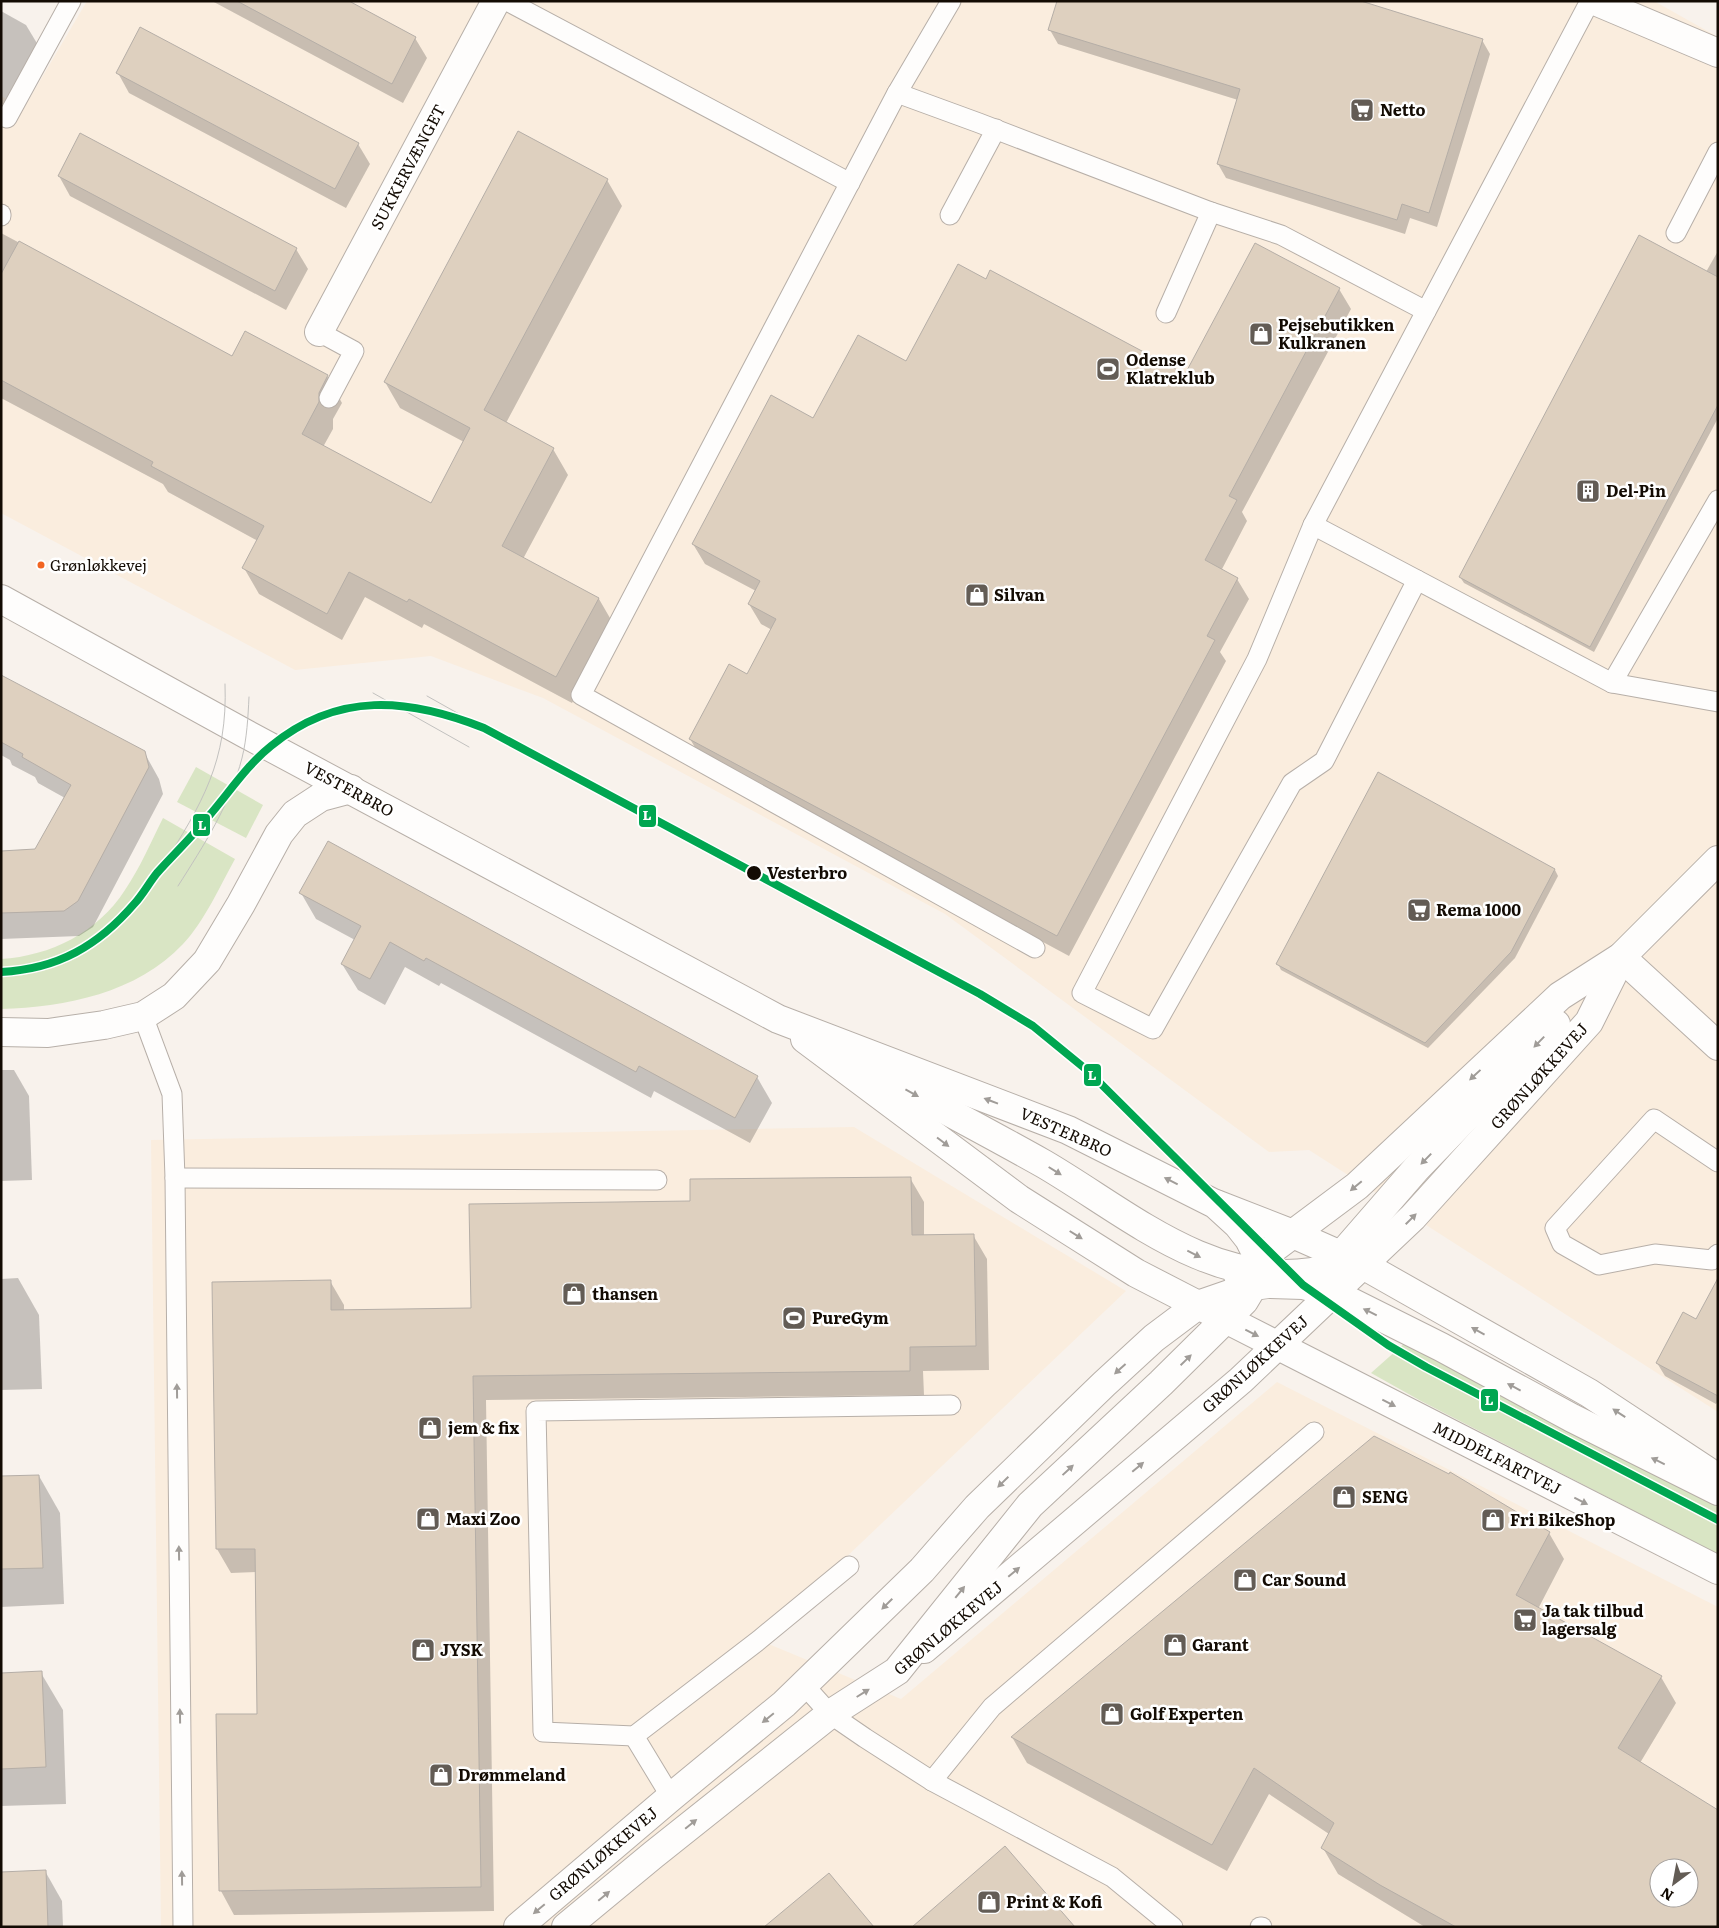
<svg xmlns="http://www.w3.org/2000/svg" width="1719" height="1928" font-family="Literata,serif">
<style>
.built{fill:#faedde;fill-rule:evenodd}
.green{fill:#d9e5c4}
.shadow{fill:#0003;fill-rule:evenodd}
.building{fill:#ded0bf;stroke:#b5aea7;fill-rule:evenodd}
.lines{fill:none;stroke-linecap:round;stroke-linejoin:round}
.service-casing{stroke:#b7afa8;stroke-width:21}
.minor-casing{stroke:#b7afa8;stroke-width:30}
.tertiary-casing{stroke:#b7afa8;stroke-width:30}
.secondary-casing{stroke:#b7afa8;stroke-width:30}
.service{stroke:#fefdfc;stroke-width:19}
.minor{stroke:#fefdfc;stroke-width:28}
.tertiary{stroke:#fefdfc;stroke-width:28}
.secondary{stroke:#fefdfc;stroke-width:28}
.tram{stroke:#c2c1bf;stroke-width:1}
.tram-1-casing{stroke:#fff;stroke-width:11}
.tram-1{stroke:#00a651;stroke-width:8}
.oneway{fill:#a09c98}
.bus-dot{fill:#f26522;stroke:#fff;stroke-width:2}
.stop-dot{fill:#130b03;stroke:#fff;stroke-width:2}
.labels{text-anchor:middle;stroke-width:5;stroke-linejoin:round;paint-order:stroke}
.bus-label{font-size:15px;fill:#130b03;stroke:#fff;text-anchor:start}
.poi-label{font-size:16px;font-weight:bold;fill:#130b03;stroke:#fff;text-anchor:start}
.street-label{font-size:16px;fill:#130b03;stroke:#fff}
.stop-label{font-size:16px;font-weight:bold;fill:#130b03;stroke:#fff;text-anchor:start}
.line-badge{stroke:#fff;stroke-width:2}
.badge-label{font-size:14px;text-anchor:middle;font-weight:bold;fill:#fff}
</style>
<rect width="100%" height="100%" fill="#f8f2ec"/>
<g class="built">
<polygon points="87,1 1654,1 1718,37 1718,1412 1309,1150 1269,1152 945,914 543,698 431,656 295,670 1,513 1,96 24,108"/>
<path d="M854,1127L1126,1291L759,1640L901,1699L1277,1382L1718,1607V1927H161L151,1140ZM1659,1868H1689V1898H1659Z"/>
</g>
<g class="green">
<polygon points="196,767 263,805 246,838 177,802"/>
<path d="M163,818L235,859C220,886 204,922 183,944C137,993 66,1007 1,1009V959C51,956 98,932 125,890C140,868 151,842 163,818Z"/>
<polygon points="1407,1341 1718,1507 1718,1554 1421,1401 1371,1373"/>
</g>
<g class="shadow">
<polygon points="212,1 346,1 415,38 427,58 403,103"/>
<polygon points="1,11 26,25 38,45 3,105 1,103"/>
<polygon points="1050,30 1482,40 1490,54 1437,227 1410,218 1405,234 1226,178 1218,164 1238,100 1058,44"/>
<polygon points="118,73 358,144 370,164 346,208 129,93"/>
<polygon points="80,135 296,249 308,269 286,310 70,196 59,176"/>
<polygon points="607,180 622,206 506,423 553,449 568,475 523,559 599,599 614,625 572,703 424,624 422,628 365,597 342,640 259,594 244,568 258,541 168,492 163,484 1,398 1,233 233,357 246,333 327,376 342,403 333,419 333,429 323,447 431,504 464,442 400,408 385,382"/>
<polygon points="1718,251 1718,418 1594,652 1464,583 1460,577 1706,272"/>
<polygon points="1339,289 1351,309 1242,512 1247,521 1221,571 1237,579 1249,599 1220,652 1226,661 1069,956 702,759 690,739 748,675 772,630 761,624 749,604 756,591 705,564 693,544 814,419 906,363 1186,376"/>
<polygon points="1,676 144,752 159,779 163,794 93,927 79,936 1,939 1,852 35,851 65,798 38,783 35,777 12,765 10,760 1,755"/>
<polygon points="1555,870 1558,876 1515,958 1428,1048 1281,970 1278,964"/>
<polygon points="301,893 757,1077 772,1103 750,1143 654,1091 651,1098 441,983 439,986 405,967 385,1005 358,990 342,964 355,940 316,919"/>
<polygon points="1,1070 14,1070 29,1096 32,1180 1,1181"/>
<polygon points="910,1178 924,1202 924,1236 973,1235 987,1259 989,1370 923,1371 924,1395 486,1400 494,1911 234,1915 221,1891 259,1715 256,1572 231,1573 217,1549 330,1281 344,1305 344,1311 472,1309 692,1202"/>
<polygon points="18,1278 39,1315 42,1389 1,1390 1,1279"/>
<polygon points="1718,1284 1718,1401 1716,1404 1665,1376 1657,1363 1696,1320"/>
<polygon points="39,1476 60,1513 64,1604 1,1607 1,1478"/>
<path d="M1549,1533L1564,1559L1538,1609L1661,1677L1676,1703L1640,1763L1718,1927H1425L1338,1874L1323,1848L1329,1834L1269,1794L1227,1871L1027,1763L1012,1737ZM1659,1868H1689V1898H1659Z"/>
<polygon points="41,1673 63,1710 66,1804 1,1806 1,1674"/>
<polygon points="45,1871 62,1901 63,1927 1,1927"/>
</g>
<g class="building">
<polygon points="237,1 349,1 416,37 392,84"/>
<polygon points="1057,1 1361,1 1483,39 1429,213 1402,204 1397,220 1217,164 1240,89 1048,30"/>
<polygon points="140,27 359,143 335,189 116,73"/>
<polygon points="518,131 608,179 484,410 554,448 502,546 599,598 556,677 409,599 407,602 349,572 327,614 242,568 264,526 151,466 153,462 1,380 1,274 19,241 232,356 245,331 328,375 319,393 319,402 302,434 431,503 470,428 384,382"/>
<polygon points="80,133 297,248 275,291 58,176"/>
<polygon points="1639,235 1718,277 1718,405 1590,647 1459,577"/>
<polygon points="1255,243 1340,288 1229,496 1237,500 1205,560 1238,578 1207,636 1215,640 1057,936 689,739 729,664 747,674 776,619 748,604 760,581 692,544 771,395 813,418 858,335 906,361 958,264 986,279 990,270 1185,374"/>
<polygon points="1,675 145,751 149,767 78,901 64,911 1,913 1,851 35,849 71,785 22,757 23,754 1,742"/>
<polygon points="1378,772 1555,869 1511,952 1425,1043 1276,964"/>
<polygon points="328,841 758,1076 735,1118 639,1066 636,1072 426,958 424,961 390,942 370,979 341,964 361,926 299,893"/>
<polygon points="911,1177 912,1235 974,1234 976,1346 910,1347 910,1371 473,1376 481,1887 219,1891 216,1714 257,1714 255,1549 216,1549 212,1282 331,1280 331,1310 471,1308 469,1204 690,1201 690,1179"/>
<polygon points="1718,1278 1718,1396 1656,1363 1683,1312 1696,1319"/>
<path d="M1374,1436L1449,1474L1450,1472L1550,1532L1516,1595L1662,1676L1618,1748L1718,1810V1927H1456L1380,1885L1321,1848L1334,1823L1254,1768L1212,1845L1011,1737ZM1659,1868H1689V1898H1659Z"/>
<polygon points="39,1475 43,1568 1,1569 1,1476"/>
<polygon points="42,1671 46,1767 1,1769 1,1673"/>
<polygon points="1005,1846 1075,1927 912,1927"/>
<polygon points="46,1870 48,1927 1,1927 1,1872"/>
<polygon points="829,1873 874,1927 764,1927"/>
</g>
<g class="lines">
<g class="service-casing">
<g id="service">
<polyline points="507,1 850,183"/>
<polyline points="951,1 897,93 581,695 1035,948"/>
<polyline points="897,93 979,123 1211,212 1281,235 1426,311"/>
<polyline points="1,116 7,118 71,1"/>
<polyline points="1,214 1,216"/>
<polyline points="950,215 996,129"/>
<polyline points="1676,233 1718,152"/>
<polyline points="1166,313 1211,212"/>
<polyline points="319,332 354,351 329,398"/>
<polyline points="1313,525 1612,683 1718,702"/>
<polyline points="1417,580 1324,761 1292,783 1153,1029 1082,993 1257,659 1313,525 1590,1"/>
<polyline points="1612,683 1718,500"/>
<polyline points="143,1016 172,1094 175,1178 183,1927"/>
<polyline points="1718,1162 1654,1119 1555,1228 1562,1244 1599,1265 1655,1254 1712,1260 1718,1254"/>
<polyline points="175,1178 657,1180"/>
<polyline points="849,1566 759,1640 634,1736 543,1732 536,1411 951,1405"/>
<polyline points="804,1685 830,1714 865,1738 932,1781 1112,1877 1173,1927"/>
<polyline points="634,1736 671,1797"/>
<polyline points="932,1781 992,1707 1314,1432"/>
<polyline points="1260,1927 1262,1927"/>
</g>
</g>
<g class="minor-casing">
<g id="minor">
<polyline points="1595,1 1718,53"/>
<polyline points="319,332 496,1"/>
<polyline points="1621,957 1718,1046"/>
</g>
</g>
<g class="tertiary-casing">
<g id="tertiary">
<polyline points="1,1032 48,1033 104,1025 143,1016 174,996 207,961 241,904 279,834 295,814 321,797 351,789"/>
<polyline points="1216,1204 1293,1234 1363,1265 1589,1393 1718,1478"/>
<polyline points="1330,1268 1416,1169 1556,1024"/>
<polyline points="1238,1275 1357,1186 1560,996 1621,957 1718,860"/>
<polyline points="1206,1309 1718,1570"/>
<polyline points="924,1649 1241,1380 1413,1217 1589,1022 1621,958"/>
</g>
</g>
<g class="secondary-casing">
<g id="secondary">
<polyline points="1,599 246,734 778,1019 1068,1130 1215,1204 1238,1225 1249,1239 1255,1251 1256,1271 1253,1286 1244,1301 1161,1383 1030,1505 897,1671 830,1714 653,1855 566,1927"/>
<polyline points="805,1039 1019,1199 1136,1273 1198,1305"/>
<path d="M871,1070C928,1101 987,1132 1044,1164C1126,1212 1209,1287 1311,1272C1334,1269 1355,1260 1376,1252"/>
<polyline points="518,1927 671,1797 784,1704 922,1570 977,1507 1104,1384 1154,1338 1198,1305 1253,1286 1268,1284 1303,1285 1333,1293 1441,1347 1572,1418 1718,1491"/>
</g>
</g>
<use href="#service" class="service"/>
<use href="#minor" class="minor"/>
<use href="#tertiary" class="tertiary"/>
<use href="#secondary" class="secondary"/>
<g class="tram">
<polyline points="373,693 469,747"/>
<polyline points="427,696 484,728"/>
<path d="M162,867C202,804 228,761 225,684"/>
<path d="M178,886C204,845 230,805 242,758C247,738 248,717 249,697"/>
</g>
<g class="tram-1-casing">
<path id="tram-1" d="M1,972C58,969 98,946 135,903C143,894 149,883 157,873C174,854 192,837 208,817C229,793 246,766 271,746C338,691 408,698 484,728L980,994L1033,1026L1088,1071L1303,1285L1388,1345L1426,1367L1718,1520"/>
</g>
<use href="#tram-1" class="tram-1"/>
</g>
<defs><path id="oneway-solid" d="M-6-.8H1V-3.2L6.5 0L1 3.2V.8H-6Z" transform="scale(1.25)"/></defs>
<g class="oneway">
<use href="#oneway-solid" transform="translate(1539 1042) rotate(134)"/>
<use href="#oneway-solid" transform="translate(1475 1075) rotate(137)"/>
<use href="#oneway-solid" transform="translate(912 1093) rotate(29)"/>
<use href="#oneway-solid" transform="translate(991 1101) rotate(-159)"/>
<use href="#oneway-solid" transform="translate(943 1142) rotate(37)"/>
<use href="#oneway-solid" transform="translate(1426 1159) rotate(134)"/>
<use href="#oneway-solid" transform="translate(1055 1171) rotate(32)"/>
<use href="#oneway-solid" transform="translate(1171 1181) rotate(-153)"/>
<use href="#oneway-solid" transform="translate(1356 1186) rotate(140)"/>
<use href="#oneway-solid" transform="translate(1411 1219) rotate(-45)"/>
<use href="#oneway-solid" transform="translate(1076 1235) rotate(32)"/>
<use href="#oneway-solid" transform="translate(1194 1254) rotate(27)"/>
<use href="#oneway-solid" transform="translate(1370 1312) rotate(-154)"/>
<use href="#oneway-solid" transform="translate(1478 1331) rotate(-151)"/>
<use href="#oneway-solid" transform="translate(1252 1333) rotate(27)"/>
<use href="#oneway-solid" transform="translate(1186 1360) rotate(-44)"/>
<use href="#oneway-solid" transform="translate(1120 1369) rotate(138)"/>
<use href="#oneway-solid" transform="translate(1514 1387) rotate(-152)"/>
<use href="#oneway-solid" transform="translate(177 1391) rotate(-91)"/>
<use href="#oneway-solid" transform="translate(1389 1403) rotate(27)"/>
<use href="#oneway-solid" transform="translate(1619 1413) rotate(-147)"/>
<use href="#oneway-solid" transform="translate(1658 1461) rotate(-154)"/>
<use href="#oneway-solid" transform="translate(1138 1467) rotate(-40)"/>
<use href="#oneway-solid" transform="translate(1068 1470) rotate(-43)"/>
<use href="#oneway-solid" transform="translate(1003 1482) rotate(136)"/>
<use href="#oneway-solid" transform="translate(1581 1501) rotate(27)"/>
<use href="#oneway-solid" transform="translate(179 1553) rotate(-91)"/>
<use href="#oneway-solid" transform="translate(1014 1572) rotate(-40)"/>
<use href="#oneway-solid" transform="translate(960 1592) rotate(-51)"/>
<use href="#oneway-solid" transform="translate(887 1604) rotate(135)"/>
<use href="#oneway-solid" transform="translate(863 1693) rotate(-32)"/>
<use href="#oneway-solid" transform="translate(180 1716) rotate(-91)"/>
<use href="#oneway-solid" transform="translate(768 1718) rotate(141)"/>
<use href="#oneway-solid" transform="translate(691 1824) rotate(-39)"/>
<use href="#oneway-solid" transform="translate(182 1878) rotate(-91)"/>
<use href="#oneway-solid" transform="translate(604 1896) rotate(-40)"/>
<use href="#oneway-solid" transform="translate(539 1909) rotate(140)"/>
</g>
<defs>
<g id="supermarket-square" transform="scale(1.25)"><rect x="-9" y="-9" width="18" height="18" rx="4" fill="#635c55" stroke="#fff"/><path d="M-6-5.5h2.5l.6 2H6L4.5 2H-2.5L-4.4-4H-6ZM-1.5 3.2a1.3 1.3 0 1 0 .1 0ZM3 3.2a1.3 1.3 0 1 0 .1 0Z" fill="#fff"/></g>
<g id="shop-square" transform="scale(1.25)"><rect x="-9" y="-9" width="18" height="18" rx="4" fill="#635c55" stroke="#fff"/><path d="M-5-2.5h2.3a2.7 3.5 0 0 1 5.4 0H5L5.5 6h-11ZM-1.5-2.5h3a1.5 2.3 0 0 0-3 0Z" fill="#fff"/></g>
<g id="stadium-square" transform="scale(1.25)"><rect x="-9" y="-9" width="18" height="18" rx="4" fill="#635c55" stroke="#fff"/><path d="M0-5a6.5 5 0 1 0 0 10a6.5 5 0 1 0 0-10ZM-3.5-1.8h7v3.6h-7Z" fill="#fff"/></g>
<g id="building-square" transform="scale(1.25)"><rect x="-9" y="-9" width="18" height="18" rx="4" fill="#635c55" stroke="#fff"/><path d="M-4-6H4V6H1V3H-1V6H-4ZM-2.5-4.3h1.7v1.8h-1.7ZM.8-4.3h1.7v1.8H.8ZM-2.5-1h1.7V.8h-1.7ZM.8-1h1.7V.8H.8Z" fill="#fff"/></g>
</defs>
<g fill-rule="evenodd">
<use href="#supermarket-square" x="1362" y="110"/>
<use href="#shop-square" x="1261" y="334"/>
<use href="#stadium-square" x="1108" y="369"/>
<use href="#building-square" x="1588" y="491"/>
<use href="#shop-square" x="977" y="595"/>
<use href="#supermarket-square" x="1419" y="910"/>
<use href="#shop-square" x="574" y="1294"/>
<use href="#stadium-square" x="794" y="1318"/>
<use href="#shop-square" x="430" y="1428"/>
<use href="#shop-square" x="1344" y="1497"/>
<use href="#shop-square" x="428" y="1519"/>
<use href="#shop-square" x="1493" y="1520"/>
<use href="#shop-square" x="1245" y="1580"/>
<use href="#supermarket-square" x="1525" y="1620"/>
<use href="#shop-square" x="1175" y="1645"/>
<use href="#shop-square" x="423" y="1650"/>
<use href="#shop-square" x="1112" y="1714"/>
<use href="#shop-square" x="441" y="1775"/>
<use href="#shop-square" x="989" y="1902"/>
</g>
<circle class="bus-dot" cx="41" cy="565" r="4.5"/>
<circle class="stop-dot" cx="754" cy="873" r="8"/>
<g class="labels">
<g class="bus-label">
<text x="50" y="571">Grønløkkevej</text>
</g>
<g class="poi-label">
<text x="1380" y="116">Netto</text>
<text x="1278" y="331">Pejsebutikken<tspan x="1278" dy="18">Kulkranen</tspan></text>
<text x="1126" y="366">Odense<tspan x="1126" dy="18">Klatreklub</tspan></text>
<text x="1606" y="497">Del-Pin</text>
<text x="994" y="601">Silvan</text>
<text x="1436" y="916">Rema 1000</text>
<text x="592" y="1300">thansen</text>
<text x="812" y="1324">PureGym</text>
<text x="448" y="1434">jem &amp; fix</text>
<text x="1362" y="1503">SENG</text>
<text x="446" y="1525">Maxi Zoo</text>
<text x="1510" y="1526">Fri BikeShop</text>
<text x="1262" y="1586">Car Sound</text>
<text x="1542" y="1617">Ja tak tilbud<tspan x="1542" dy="18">lagersalg</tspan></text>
<text x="1192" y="1651">Garant</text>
<text x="440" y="1656">JYSK</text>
<text x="1130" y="1720">Golf Experten</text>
<text x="458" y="1781">Drømmeland</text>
<text x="1006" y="1908">Print &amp; Kofi</text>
</g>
<g class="street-label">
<text transform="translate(408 167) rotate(-62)" y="6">SUKKERVÆNGET</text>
<text transform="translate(349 789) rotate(28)" y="6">VESTERBRO</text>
<text transform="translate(1539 1076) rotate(-48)" y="6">GRØNLØKKEVEJ</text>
<text transform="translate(1066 1132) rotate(24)" y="6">VESTERBRO</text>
<text transform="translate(1255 1364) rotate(-42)" y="6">GRØNLØKKEVEJ</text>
<text transform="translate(1497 1458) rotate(27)" y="6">MIDDELFARTVEJ</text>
<text transform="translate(948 1628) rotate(-40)" y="6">GRØNLØKKEVEJ</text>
<text transform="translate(603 1854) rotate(-40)" y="6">GRØNLØKKEVEJ</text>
</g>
<g class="stop-label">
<text x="767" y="879">Vesterbro</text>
</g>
</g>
<g class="line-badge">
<rect x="638" y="804" width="19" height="24" rx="5" fill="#00a651"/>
<rect x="192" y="813" width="19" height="24" rx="5" fill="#00a651"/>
<rect x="1083" y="1063" width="19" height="24" rx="5" fill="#00a651"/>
<rect x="1480" y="1388" width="19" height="24" rx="5" fill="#00a651"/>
</g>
<g class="badge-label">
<text x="647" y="820">L</text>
<text x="202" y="830">L</text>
<text x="1092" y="1080">L</text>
<text x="1489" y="1405">L</text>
</g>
<rect width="1719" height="1928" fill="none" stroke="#130b03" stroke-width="5"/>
<g transform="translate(1674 1883) rotate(212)"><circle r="24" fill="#ffffff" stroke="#a19d9a"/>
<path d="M0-4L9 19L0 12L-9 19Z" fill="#635c55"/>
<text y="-8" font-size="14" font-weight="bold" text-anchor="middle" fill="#130b03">N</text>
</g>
</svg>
